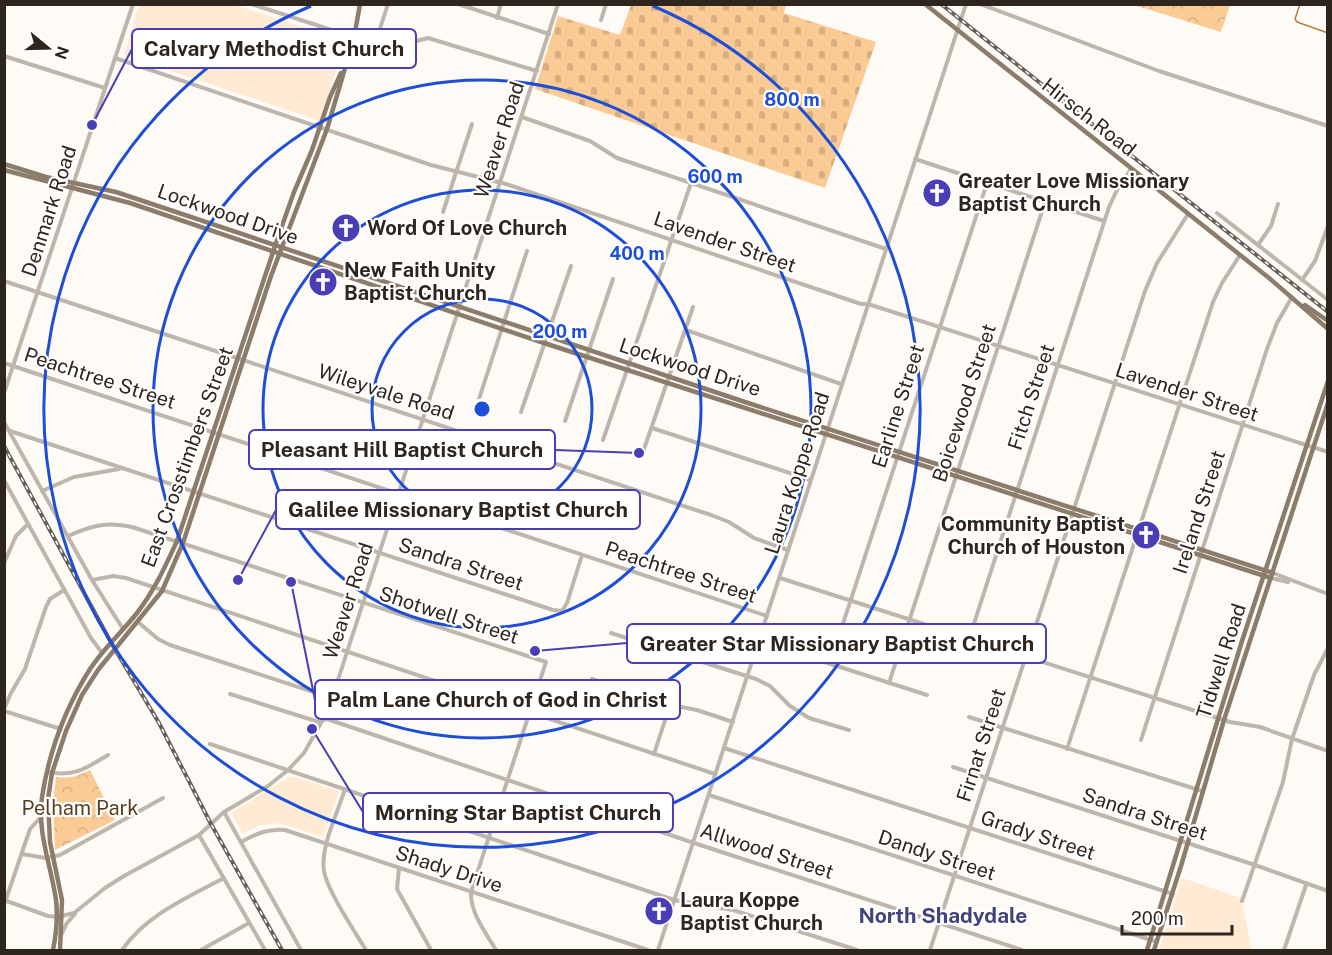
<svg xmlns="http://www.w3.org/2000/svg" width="1332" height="955" font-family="'Public Sans',sans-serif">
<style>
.built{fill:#ffead3}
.forest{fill:url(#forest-crowns)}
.cemetery{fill:url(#cemetery-stones)}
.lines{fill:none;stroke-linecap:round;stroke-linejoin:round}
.stream{stroke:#af8046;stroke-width:1.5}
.minor{stroke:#beb6ac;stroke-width:4}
.major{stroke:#8b7c6b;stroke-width:4.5}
.rail-casing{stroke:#665f58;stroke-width:4}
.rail{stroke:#fff;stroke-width:1.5;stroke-dasharray:4.5;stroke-linecap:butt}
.ring{fill:none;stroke:#1d4ed8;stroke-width:3}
.labels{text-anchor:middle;stroke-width:4.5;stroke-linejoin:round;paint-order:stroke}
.street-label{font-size:20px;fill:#2e261e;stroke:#fff}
.poi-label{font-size:20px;font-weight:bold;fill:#2e261e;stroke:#fff;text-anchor:start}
.park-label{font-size:20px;fill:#593f1d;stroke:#fff}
.neighbourhood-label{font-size:21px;font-weight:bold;fill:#42427f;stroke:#fff}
.centre{fill:#1d4ed8;stroke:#fff;stroke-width:3}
.ring-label{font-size:18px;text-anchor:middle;font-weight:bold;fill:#1d4ed8;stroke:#fff;stroke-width:4.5;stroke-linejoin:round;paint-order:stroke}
.leader{fill:none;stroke:#493eb5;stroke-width:2}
.callout-dot{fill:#493eb5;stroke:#fff;stroke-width:2}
.callout{fill:#fff;stroke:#493eb5;stroke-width:2}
.callout-label{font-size:21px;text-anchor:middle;font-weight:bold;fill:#2e261e}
</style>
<defs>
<pattern id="forest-crowns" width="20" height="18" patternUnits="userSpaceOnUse" patternTransform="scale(1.5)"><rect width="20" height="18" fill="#facb95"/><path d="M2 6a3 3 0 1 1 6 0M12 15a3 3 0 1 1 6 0" fill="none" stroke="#d7ae80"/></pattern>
<pattern id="cemetery-stones" width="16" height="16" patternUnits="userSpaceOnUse" patternTransform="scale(1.5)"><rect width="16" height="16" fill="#facb95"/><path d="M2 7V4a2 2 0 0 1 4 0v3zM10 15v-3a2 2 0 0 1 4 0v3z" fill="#d7ae80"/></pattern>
</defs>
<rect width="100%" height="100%" fill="#fefaf5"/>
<g class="built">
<polygon points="139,5 235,5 343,40 345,42 320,121 124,55"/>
<polygon points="291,776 339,791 323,837 279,823 258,826 243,834 231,813"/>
<polygon points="1182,878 1241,898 1252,950 1159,950"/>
</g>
<g class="forest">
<polygon points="1134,5 1230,5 1221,32"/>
<path d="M90,770L115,820L55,850L53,803L56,777C70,779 78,776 90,770Z"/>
</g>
<polygon class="cemetery" points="631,5 786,5 784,13 876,42 825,188 535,89 558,16 620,35"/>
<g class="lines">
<polyline class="stream" points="1300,4 1295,19 1297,22 1328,33"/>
<g class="minor">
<polyline points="251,4 375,44 388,47 397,46 428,38 537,71"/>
<polyline points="458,4 549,34"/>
<polyline points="980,4 1159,71 1328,126"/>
<polyline points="497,18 501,4"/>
<polyline points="601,20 606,4"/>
<polyline points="375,44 388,4"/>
<polyline points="4,56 105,88"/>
<polyline points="115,58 431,165 506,184 861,304 868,304 1328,452"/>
<polyline points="522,117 590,141 617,158 886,249"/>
<polyline points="915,159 1104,221"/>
<polyline points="443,212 472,124"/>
<polyline points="1217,213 1328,300"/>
<polyline points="1258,245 1271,226 1278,204"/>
<polyline points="1302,280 1315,261 1328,226"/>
<polyline points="4,281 711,515 729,522 754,538 788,550"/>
<polyline points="686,330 841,384"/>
<polyline points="4,363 767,616"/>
<polyline points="4,393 133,4"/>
<polyline points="479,399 527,251"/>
<polyline points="521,412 571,266"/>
<polyline points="565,421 613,279"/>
<polyline points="4,422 92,580 123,629"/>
<polyline points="652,428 811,480"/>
<polyline points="10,431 553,610 562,611 567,603 582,555"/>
<polyline points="603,440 691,183"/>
<polyline points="643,452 693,307"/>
<polyline points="4,480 91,638 102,653"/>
<polyline points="42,491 74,477 119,469"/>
<path d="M68,536C90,526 108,521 132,527L546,662L471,892C470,913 486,933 496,950"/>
<polyline points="4,563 16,536 28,524"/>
<polyline points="1273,573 1328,594"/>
<polyline points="780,578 1230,722 1260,727 1328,751"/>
<polyline points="1271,578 1288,582"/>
<polyline points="92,580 113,576 126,578 715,774"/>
<polyline points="138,622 158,639 170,645 332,698"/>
<polyline points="611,633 756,679 770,686 790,706 809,718 849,730"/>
<polyline points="838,639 987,183"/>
<polyline points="969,639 1109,207 1117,190 1131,169"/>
<polyline points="759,641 927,695"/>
<polyline points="592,679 670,705 697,710 733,722"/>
<polyline points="889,683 1045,202"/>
<polyline points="230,694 319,722 327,719 694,843 1022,950"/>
<polyline points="4,709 11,693 25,669 46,607 50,599 64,590"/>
<polyline points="4,711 61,729"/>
<polyline points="969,717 1202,791"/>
<polyline points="1141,740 1267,349 1277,323 1292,297"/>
<polyline points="210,744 674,900 733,910 857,950"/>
<polyline points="724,748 1173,894"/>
<polyline points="1067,749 1213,302 1222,283 1240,255"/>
<polyline points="654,754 670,705"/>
<polyline points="953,767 1255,865 1328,891"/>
<path d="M47,772C74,777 85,769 108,755"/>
<path d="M345,789C338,812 320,847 324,871C327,890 355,932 366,950"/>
<polyline points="709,795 1157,942"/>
<polyline points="224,812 301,950"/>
<polyline points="199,835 265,950"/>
<path d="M241,842C256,834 268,828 285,830L648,950"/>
<polyline points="22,854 46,858 60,855 163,798"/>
<polyline points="399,868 397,889 431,950"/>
<polyline points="4,900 48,916 57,917 74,913 105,888 124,876 199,835 224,812 268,786 288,770 304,753 322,721 334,692 558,4"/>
<polyline points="1242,901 1283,782 1292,739 1314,675 1328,648"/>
<polyline points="4,905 30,829 41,817"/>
<polyline points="61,935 67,923 75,914"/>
<path d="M122,950C146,915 188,897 224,878"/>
<polyline points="201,950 249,923"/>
<polyline points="658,950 966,4"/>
<polyline points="930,950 1145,291 1157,263 1188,214"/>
<polyline points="1284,950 1306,885"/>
</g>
<g class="major">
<polyline points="925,4 1269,278 1328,329"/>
<polyline points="4,164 46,177 116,192 745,402 1273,573"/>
<polyline points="4,170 130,203 544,343 1271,578"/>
<polyline points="1305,305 1328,321"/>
<path d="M53,950C56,935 58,917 56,900C51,865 37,833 42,797C49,752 66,707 90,669C103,649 122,632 137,613C154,591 165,567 177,541L276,243L294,192L312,150L330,97L341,73"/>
<polyline points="60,950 62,900 50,842 48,799 52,773 66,731 82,695 98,670 162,591 183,543 271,276 327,129 354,38 360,4"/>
<polyline points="1147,950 1242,641 1328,381"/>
<polyline points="1154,950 1181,866 1224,720 1328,403"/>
</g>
<g class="rail-casing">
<g id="rail">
<polyline points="941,4 1328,312"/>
<polyline points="4,446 113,646 159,723 211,824 282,950"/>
</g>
</g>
<use href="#rail" class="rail"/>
</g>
<g class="ring">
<circle cx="482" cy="409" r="110"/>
<circle cx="482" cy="409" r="219"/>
<circle cx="482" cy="409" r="329"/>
<path d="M653 6A438 438 0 1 1 311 6"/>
</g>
<defs>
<g id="church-disc" transform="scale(1.5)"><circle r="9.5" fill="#493eb5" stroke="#fff"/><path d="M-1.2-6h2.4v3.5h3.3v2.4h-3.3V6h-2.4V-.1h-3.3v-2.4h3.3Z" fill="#fff"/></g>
</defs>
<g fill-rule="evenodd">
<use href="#church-disc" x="937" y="193"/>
<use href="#church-disc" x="346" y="228"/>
<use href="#church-disc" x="323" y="282"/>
<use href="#church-disc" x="1146" y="535"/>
<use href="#church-disc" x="659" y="911"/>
</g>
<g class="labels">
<g class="street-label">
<text transform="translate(1089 117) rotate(38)" y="7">Hirsch Road</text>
<text transform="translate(499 140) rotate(-72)" y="7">Weaver Road</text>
<text transform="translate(49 211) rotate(-72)" y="7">Denmark Road</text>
<text transform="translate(228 214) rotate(19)" y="7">Lockwood Drive</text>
<text transform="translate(725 242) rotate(19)" y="7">Lavender Street</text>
<text transform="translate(690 367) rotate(18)" y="7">Lockwood Drive</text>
<text transform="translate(100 378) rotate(18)" y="7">Peachtree Street</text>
<text transform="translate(386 392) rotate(18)" y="7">Wileyvale Road</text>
<text transform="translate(1187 392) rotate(18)" y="7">Lavender Street</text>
<text transform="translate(1031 397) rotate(-72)" y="7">Fitch Street</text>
<text transform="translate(964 403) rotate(-72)" y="7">Boicewood Street</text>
<text transform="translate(898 406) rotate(-72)" y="7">Earline Street</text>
<text transform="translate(187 457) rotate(-70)" y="7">East Crosstimbers Street</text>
<text transform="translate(797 473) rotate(-72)" y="7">Laura Koppe Road</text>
<text transform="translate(1199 512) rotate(-72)" y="7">Ireland Street</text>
<text transform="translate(461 564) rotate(18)" y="7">Sandra Street</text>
<text transform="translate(681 572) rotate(18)" y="7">Peachtree Street</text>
<text transform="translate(348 601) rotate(-72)" y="7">Weaver Road</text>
<text transform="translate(449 615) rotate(18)" y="7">Shotwell Street</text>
<text transform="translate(1221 661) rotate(-72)" y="7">Tidwell Road</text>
<text transform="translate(981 745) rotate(-72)" y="7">Firnat Street</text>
<text transform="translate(1145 814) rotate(18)" y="7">Sandra Street</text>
<text transform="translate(1038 835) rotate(18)" y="7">Grady Street</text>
<text transform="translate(767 851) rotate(18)" y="7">Allwood Street</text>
<text transform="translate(937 855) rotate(18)" y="7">Dandy Street</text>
<text transform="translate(449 869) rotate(18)" y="7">Shady Drive</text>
</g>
<g class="poi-label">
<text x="958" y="188">Greater Love Missionary<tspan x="958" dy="23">Baptist Church</tspan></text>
<text x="367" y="235">Word Of Love Church</text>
<text x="344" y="277">New Faith Unity<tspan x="344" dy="23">Baptist Church</tspan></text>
<text x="1125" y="531" text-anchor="end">Community Baptist<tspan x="1125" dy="23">Church of Houston</tspan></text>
<text x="680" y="907">Laura Koppe<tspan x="680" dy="23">Baptist Church</tspan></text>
</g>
<g class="park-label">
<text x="80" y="815">Pelham Park</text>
</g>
<g class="neighbourhood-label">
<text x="943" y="923">North Shadydale</text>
</g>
</g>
<circle cx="482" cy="409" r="9" class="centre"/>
<g class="ring-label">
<text x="792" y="106">800 m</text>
<text x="715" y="183">600 m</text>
<text x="637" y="260">400 m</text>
<text x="560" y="338">200 m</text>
</g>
<path class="leader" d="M92 125L132 49M639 453L555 450M238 580L276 510M535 651L627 643M291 582L315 700M312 729L363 812"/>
<g class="callout-dot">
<circle cx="92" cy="125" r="6"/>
<circle cx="639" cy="453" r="6"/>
<circle cx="238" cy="580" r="6"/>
<circle cx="535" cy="651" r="6"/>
<circle cx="291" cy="582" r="6"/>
<circle cx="312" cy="729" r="6"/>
</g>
<g class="callout">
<rect x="132" y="29" width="284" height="39" rx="6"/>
<rect x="249" y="430" width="306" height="39" rx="6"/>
<rect x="276" y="490" width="364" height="39" rx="6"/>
<rect x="627" y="624" width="419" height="39" rx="6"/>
<rect x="315" y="680" width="365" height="39" rx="6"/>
<rect x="363" y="793" width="310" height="39" rx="6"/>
</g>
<g class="callout-label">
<text x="274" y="56">Calvary Methodist Church</text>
<text x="402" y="457">Pleasant Hill Baptist Church</text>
<text x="458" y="517">Galilee Missionary Baptist Church</text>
<text x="837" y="651">Greater Star Missionary Baptist Church</text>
<text x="497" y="707">Palm Lane Church of God in Christ</text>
<text x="518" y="820">Morning Star Baptist Church</text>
</g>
<rect width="1332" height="955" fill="none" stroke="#2e261e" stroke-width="12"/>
<g transform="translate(48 48) rotate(109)" stroke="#ffffff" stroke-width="4.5" paint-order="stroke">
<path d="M0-4.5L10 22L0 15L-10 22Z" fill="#2e261e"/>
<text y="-9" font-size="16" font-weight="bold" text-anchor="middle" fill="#2e261e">N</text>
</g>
<path d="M1122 925v9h110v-9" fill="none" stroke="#2e261e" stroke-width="3"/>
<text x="1131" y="925" font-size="18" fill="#2e261e" stroke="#ffffff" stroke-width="4.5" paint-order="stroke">200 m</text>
</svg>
